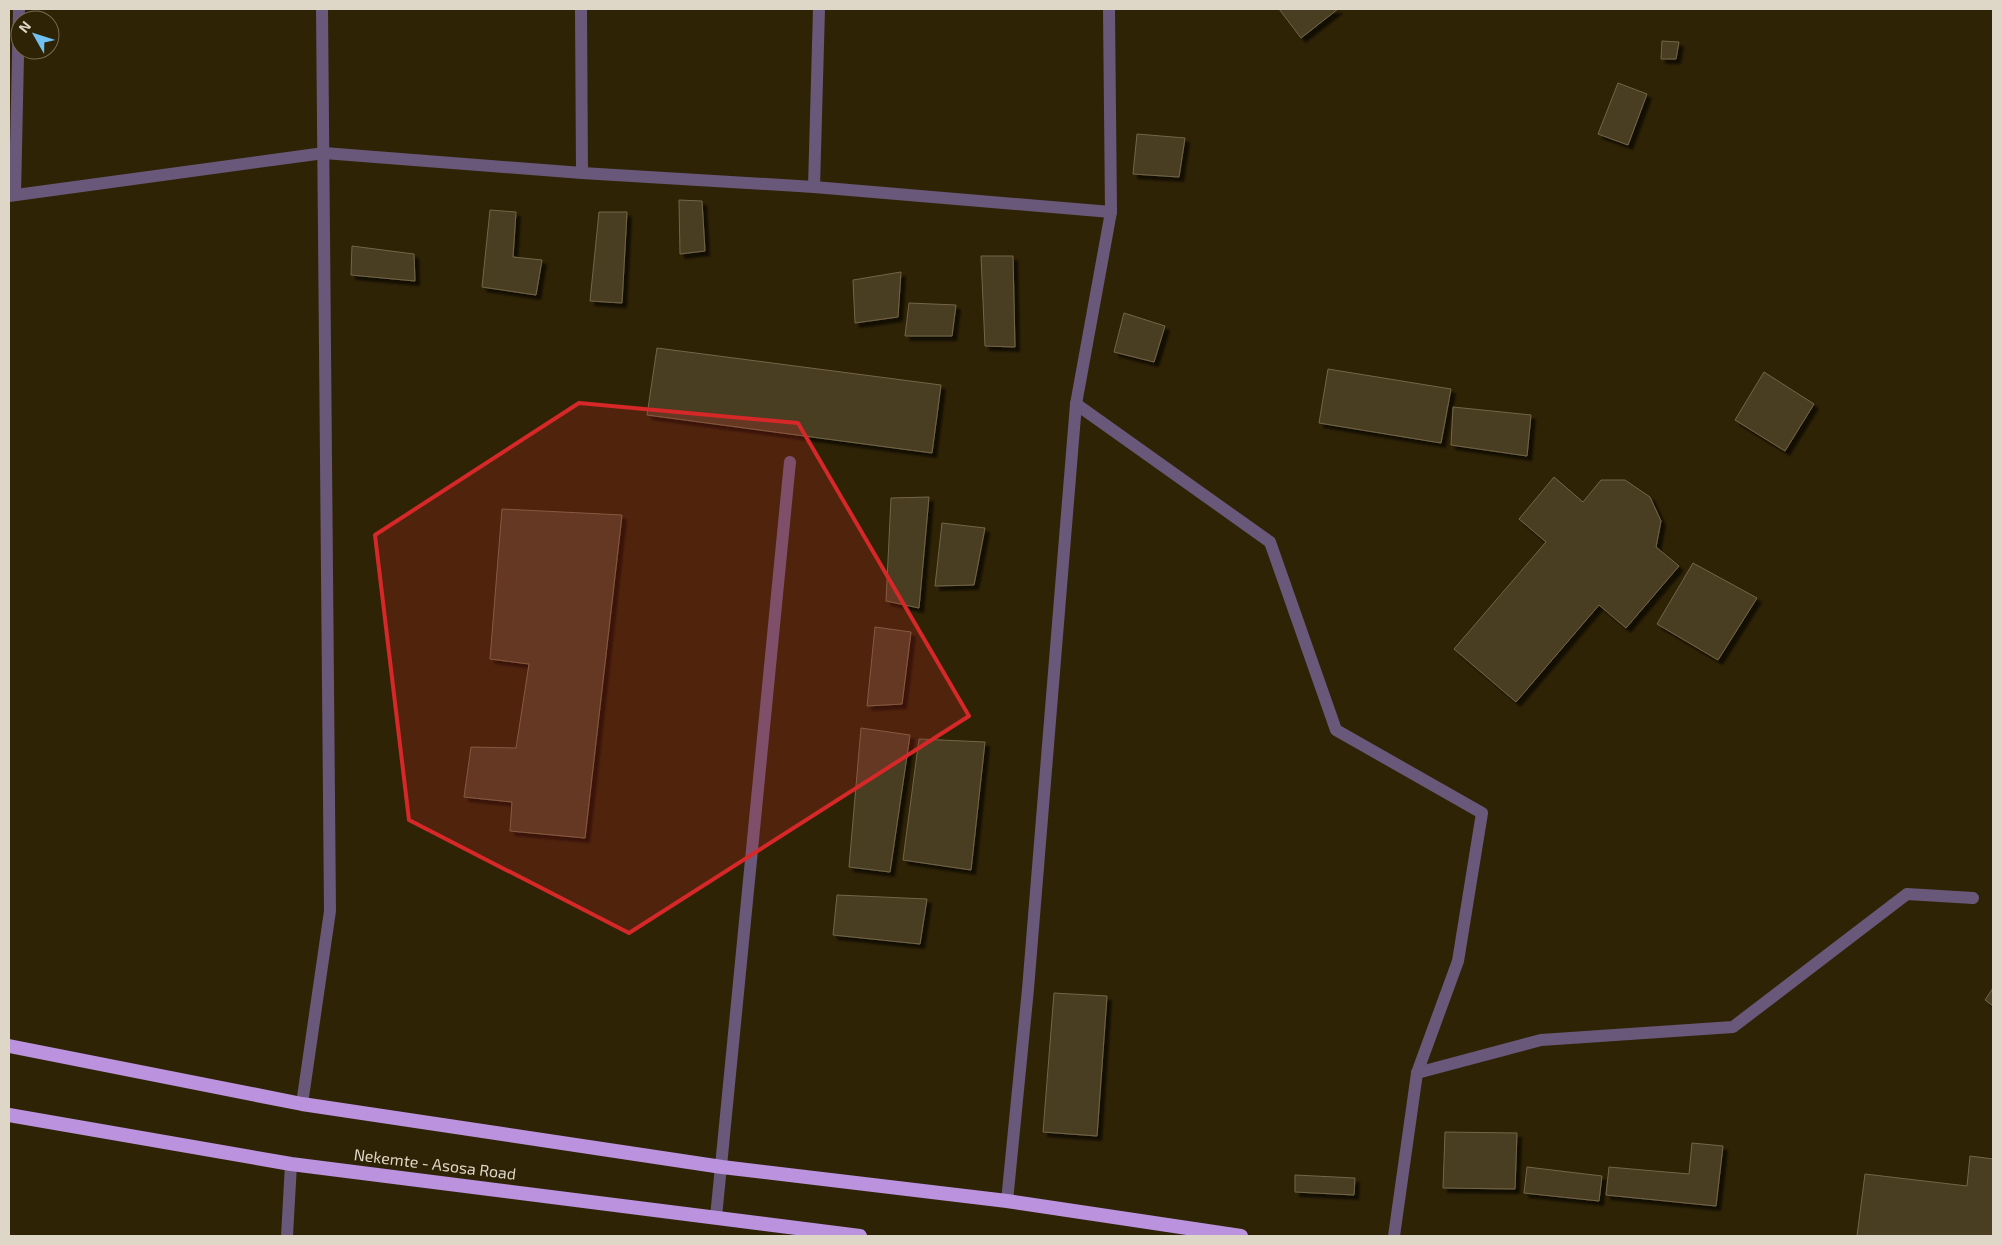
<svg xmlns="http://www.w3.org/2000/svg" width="2002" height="1245" font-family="'Exo 2',sans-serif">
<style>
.building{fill:#493c20;stroke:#736649;filter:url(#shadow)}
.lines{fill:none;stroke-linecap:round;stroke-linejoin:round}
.service{stroke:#695879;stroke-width:12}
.minor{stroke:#695879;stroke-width:12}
.trunk{stroke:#ba92de;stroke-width:14}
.marked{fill:#d62828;fill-opacity:0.2;stroke:#d62828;stroke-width:4;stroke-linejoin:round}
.labels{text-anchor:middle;stroke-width:4;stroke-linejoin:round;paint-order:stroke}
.street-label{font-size:16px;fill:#ded6c6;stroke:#2f2306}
</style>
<defs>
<filter id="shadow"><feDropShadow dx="4.5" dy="4.5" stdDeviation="1" flood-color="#0009"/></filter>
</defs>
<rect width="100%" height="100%" fill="#2f2306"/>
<g class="building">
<polygon points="1279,9 1338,9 1301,38"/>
<polygon points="1662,41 1679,42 1676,59 1661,59"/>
<polygon points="1618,83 1647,94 1628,145 1598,134"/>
<polygon points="1137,134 1185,138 1179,177 1133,174"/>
<polygon points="679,200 702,201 705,251 680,254"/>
<polygon points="490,210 516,212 513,257 542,260 536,295 482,287"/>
<polygon points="599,212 627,212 622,303 590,301"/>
<polygon points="352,246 414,254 415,281 351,275"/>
<polygon points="981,256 1013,256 1015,347 985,346"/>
<polygon points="901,272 898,317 855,323 853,280"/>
<polygon points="909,303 956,305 952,336 905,336"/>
<polygon points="1124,313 1165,326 1154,362 1114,352"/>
<polygon points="657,348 941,385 932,453 647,415"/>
<polygon points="1328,369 1451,389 1441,443 1319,423"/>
<polygon points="1764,372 1814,404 1785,451 1735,420"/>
<polygon points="1453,407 1531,415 1527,456 1451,445"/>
<polygon points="1554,477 1583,502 1601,480 1625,480 1650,497 1661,521 1656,547 1679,566 1626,628 1599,605 1516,702 1454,649 1546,542 1519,519"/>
<polygon points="929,497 919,608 886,601 891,498"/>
<polygon points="502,509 622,515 585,838 510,831 512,802 464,797 471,747 516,748 529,664 490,659"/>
<polygon points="942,523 985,528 974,585 935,586"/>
<polygon points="1693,563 1757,598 1718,660 1657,624"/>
<polygon points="875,627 911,632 902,704 867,706"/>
<polygon points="861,728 910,735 890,872 849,867"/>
<polygon points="919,739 985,742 971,870 903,860"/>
<polygon points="837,895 927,899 920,944 833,935"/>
<polygon points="1993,988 1993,1006 1985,1000"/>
<polygon points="1054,993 1107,996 1097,1136 1043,1132"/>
<polygon points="1445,1132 1517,1133 1515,1189 1443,1188"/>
<polygon points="1692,1143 1723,1146 1716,1206 1606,1195 1609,1167 1689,1174"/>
<polygon points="1970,1156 1993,1159 1993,1236 1857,1236 1865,1174 1967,1186"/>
<polygon points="1527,1167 1602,1176 1599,1201 1524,1193"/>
<polygon points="1295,1175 1355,1178 1354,1195 1295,1192"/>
</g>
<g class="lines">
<g class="service">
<polyline points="1076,404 1270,542 1336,730 1482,813 1458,961 1417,1073"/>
<polyline points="1417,1073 1541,1040 1733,1027 1907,894 1973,898"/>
</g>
<g class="minor">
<polyline points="581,9 582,173"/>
<polyline points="814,187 819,9"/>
<polyline points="15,195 19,9"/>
<polyline points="9,196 324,153 582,173 814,187 1111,212"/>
<polyline points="302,1104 330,911 322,9"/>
<polyline points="1007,1201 1028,989 1076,404 1111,212 1109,9"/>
<polyline points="716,1217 790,462"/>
<polyline points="287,1236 291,1164"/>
<polyline points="1394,1236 1417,1073"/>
</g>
<g class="trunk">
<polyline points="9,1046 302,1104 722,1167 1007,1201 1241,1236"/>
<polyline points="9,1115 291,1164 860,1236"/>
</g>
</g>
<path class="marked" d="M579,403L798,423L969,716L629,933L409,820L375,535Z"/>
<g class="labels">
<g class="street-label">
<text transform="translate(435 1164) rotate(7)" y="6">Nekemte - Asosa Road</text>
</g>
</g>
<rect width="2002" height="1245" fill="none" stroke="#ded6c6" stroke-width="20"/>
<g transform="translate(35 35) rotate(309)"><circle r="24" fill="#2f2306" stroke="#756b53"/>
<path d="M0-4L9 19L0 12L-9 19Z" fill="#72c1f5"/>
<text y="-8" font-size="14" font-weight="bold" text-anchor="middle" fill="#ded6c6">N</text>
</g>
</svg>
